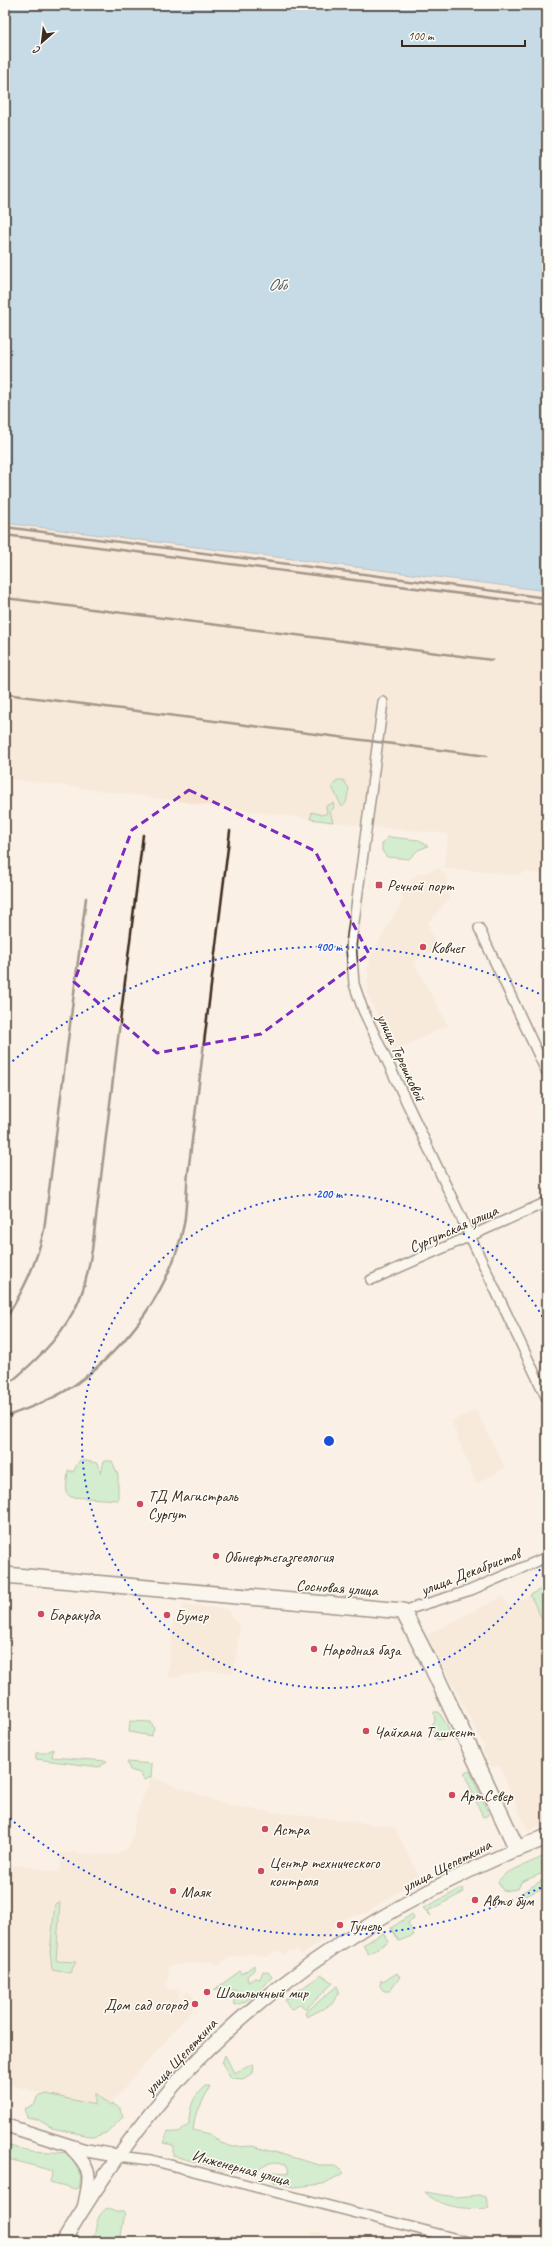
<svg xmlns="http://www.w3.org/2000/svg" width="552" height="2247" font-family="Caveat,sans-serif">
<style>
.built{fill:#f6e2cf}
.green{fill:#a6e9b3;stroke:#708a68}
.water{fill:#89c0e7;stroke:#6a8497}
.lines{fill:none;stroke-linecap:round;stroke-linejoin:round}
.minor-casing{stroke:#3b2a1e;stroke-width:12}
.tertiary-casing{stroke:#3b2a1e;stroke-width:15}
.secondary-casing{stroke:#3b2a1e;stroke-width:16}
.primary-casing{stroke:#3b2a1e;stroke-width:18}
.minor{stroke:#fdfcf7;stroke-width:9}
.tertiary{stroke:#fdfcf7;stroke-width:12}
.secondary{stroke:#fdfcf7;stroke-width:13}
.primary{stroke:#fdfcf7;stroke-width:15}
.rail{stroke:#3b2a1e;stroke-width:2.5}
.marked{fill:none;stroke:#7b2cbf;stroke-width:3;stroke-dasharray:8 5;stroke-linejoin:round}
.ring{fill:none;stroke:#1d4ed8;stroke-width:2;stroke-dasharray:2 4}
.poi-dot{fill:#d1495b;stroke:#fdfcf7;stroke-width:1.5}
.labels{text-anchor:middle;stroke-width:3;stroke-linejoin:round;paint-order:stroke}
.poi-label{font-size:16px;fill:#3b2a1e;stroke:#fdfcf7;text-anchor:start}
.street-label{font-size:16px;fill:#3b2a1e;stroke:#fdfcf7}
.water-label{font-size:17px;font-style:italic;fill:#52575a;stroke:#fdfcf7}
.centre{fill:#1d4ed8;stroke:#fdfcf7;stroke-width:2}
.ring-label{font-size:12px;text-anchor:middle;font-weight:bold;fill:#1d4ed8;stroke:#fdfcf7;stroke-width:3;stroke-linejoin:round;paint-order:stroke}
</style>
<rect width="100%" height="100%" fill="#faf0e5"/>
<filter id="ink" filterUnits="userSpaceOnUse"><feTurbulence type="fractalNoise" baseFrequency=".025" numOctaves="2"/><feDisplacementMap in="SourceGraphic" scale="8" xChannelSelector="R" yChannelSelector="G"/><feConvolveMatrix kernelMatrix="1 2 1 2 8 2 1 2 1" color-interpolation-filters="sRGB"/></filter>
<g filter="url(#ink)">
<g class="built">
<polygon points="5,523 547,591 547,875 526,872 516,875 444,868 448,834 348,824 5,778"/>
<polygon points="438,868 446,875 449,899 428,923 431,933 438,948 414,962 448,1025 395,1051 368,996 368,967 371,955 403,900 401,894 406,885 417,875"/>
<polygon points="476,1410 505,1468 476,1484 451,1421"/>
<polygon points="530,1595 547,1629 547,1822 528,1831 499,1765 492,1768 483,1751 485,1747 427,1635 503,1596 509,1606"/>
<polygon points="182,1605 227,1609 240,1626 234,1673 211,1671 177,1677 168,1677 173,1620 181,1620"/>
<polygon points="151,1777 230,1806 394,1827 420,1877 366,1913 351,1916 330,1930 333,1934 301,1955 297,1949 293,1952 291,1950 283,1955 279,1950 265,1957 249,1954 230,1957 217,1967 211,1962 169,1966 167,1988 180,1990 179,2000 187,1991 200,2001 104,2112 5,2083 5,1864 60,1872 61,1852 101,1855 116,1854 128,1848 132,1840 136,1815"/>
<polygon points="313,2231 330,2235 356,2242 307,2242"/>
</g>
<g class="green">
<polygon points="337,780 343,780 349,788 346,803 342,807 332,787"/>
<polygon points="333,803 334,808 330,811 333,822 310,819 312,812 322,815 327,813 326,806"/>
<polygon points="388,837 419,840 428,846 418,850 409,859 387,857 382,851 382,844"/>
<polygon points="80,1460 97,1463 101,1473 104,1461 112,1461 118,1475 118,1500 71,1497 66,1493 68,1470 73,1472"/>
<polygon points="547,1586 547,1629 530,1595"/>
<polygon points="434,1712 439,1712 449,1729 448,1736 442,1740 437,1739 431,1728 435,1721"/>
<polygon points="130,1721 151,1722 154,1729 151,1736 129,1732"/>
<polygon points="53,1749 52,1757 107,1761 99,1767 36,1759 36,1753 45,1753"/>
<polygon points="127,1762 152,1764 151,1777 144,1780 140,1773 130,1770"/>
<polygon points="470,1771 489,1815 483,1817 464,1773"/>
<polygon points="547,1855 547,1860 541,1863 543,1873 521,1882 518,1889 503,1891 498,1881 506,1873"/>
<polygon points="544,1879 547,1881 547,1886 517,1900 520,1894"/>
<polygon points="463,1888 464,1892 428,1911 431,1916 423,1908"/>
<polygon points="60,1902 56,1961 76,1962 70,1973 52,1970 50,1952 55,1904"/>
<polygon points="412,1914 414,1919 408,1923 414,1935 399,1941 391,1928"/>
<polygon points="383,1933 389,1942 368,1954 363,1945"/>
<path d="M254,1965V1970L247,1976L248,1982L255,1978L260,1979L263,1971L268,1972L272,1977C263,1987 249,2003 235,2005L234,1997L241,1992L222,1987L214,1990L240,1971L242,1974Z"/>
<polygon points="397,1973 400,1977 390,1991 384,1991 380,1986 381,1980 383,1982"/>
<polygon points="321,1975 333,1983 305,2010 301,2004 291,2010 285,2000"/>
<polygon points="337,1986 339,1991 332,2004 307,2017 305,2013"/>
<polygon points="225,2055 234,2073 253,2064 252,2073 243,2079 231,2078 222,2063"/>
<path d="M205,2086H210L195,2117L193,2130L210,2134L221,2143L233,2147L252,2146L323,2166H335L344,2173L323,2184L295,2187L275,2183L269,2176L274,2172L289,2173L287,2165C267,2156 265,2171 247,2172C223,2172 196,2161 173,2156V2145L163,2143L168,2131L179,2133L189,2124C189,2108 193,2096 205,2086Z"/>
<polygon points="95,2093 110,2106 113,2104 121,2109 123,2117 108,2132 94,2137 52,2128 39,2120 27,2117 24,2109 35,2104 37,2097 47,2094 95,2105"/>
<path d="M5,2145L30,2151L71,2153L78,2160L75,2164C82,2171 81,2179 79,2188L74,2189C66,2185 58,2185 50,2182L53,2171L5,2158Z"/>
<path d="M425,2192L455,2197L479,2195L486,2197L489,2208C470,2210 439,2208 425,2192Z"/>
<path d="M107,2208L115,2212H125L120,2242H89C100,2233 91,2220 107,2208Z"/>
</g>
<polygon class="water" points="5,5 547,5 547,591 5,523"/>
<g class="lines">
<g class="minor-casing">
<g id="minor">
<polyline points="383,702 351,945 354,984 363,1010 547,1399"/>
<polyline points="479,928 547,1073"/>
<polyline points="371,1280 547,1202"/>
<polyline points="403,1611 471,1590 547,1557"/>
<polyline points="118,2156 151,2160 469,2242"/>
</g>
</g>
<g class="tertiary-casing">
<g id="tertiary">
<polyline points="5,2125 84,2150 118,2156"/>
<path d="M71,2148C94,2171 90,2177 84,2206"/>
</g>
</g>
<g class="secondary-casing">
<path id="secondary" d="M63,2242C98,2183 137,2126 183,2075C275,1976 394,1902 517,1849"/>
</g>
<g class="primary-casing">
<polyline id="primary" points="5,1575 403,1611 432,1667 517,1849 547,1837"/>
</g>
<use href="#minor" class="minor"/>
<use href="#tertiary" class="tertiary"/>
<use href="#secondary" class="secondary"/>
<use href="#primary" class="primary"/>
<g class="rail">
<polyline points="5,527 547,598"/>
<polyline points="5,535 547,605"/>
<polyline points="5,598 492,660"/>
<polyline points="5,694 487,756"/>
<path d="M5,1320C24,1289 36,1265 44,1230L86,898"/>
<path d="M5,1387C31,1365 57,1342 73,1312C84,1294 88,1271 92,1250L143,835"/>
<path d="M5,1417C29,1408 55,1399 76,1384C129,1345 171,1289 184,1224C187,1207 186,1189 188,1173L230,831"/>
</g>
</g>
</g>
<path d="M0 0H552V2247H0ZM189,790L315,851L369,954L261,1034L157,1053L74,982L132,830Z" fill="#faf0e5" fill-opacity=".55" fill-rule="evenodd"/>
<path class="marked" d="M189,790L315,851L369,954L261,1034L157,1053L74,982L132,830Z"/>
<g class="ring">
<path d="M546 1559A247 247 0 1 1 546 1323"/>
<path d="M546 1885A494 494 0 0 1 8 1817M8 1065A494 494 0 0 1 546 997"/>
</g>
<g class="poi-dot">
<rect x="375" y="881" width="8" height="8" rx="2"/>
<circle cx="423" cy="947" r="4"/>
<circle cx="140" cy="1504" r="4"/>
<circle cx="216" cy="1556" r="4"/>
<circle cx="41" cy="1614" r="4"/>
<circle cx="167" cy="1615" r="4"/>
<circle cx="314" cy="1649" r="4"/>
<circle cx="366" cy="1731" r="4"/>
<circle cx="452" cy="1795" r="4"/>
<circle cx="265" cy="1829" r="4"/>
<circle cx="261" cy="1871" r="4"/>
<circle cx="173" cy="1891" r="4"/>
<circle cx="475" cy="1900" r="4"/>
<circle cx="340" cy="1925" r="4"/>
<circle cx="207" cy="1992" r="4"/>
<circle cx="195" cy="2004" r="4"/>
</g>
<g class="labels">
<g class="poi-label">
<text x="387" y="891">Речной порт</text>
<text x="431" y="953">Ковчег</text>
<text x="148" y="1501">ТД Магистраль<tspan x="148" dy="18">Сургут</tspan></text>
<text x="224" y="1562">Обьнефтегазгеология</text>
<text x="49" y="1620">Баракуда</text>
<text x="175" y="1621">Бумер</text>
<text x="322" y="1655">Народная база</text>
<text x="374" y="1737">Чайхана Ташкент</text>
<text x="460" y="1801">АртСевер</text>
<text x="273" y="1835">Астра</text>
<text x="269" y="1868">Центр технического<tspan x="269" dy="18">контроля</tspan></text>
<text x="181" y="1897">Маяк</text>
<text x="483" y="1906">Авто бум</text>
<text x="348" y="1931">Тунель</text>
<text x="215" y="1998">Шашлычный мир</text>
<text x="187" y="2010" text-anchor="end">Дом сад огород</text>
</g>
<g class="street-label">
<text transform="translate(402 1057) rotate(65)" y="6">улица Терешковой</text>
<text transform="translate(453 1228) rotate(-24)" y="6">Сургутская улица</text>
<text transform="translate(470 1571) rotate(-21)" y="6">улица Декабристов</text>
<text transform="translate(337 1587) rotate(4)" y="6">Сосновая улица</text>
<text transform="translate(446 1865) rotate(-27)" y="6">улица Щепеткина</text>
<text transform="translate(180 2056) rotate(-47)" y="6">улица Щепеткина</text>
<text transform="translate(241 2167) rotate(15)" y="6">Инженерная улица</text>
</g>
<g class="water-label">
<text x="277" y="290">Обь</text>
</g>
</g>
<circle cx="329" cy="1441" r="6" class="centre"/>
<g class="ring-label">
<text x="329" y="951">400 m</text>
<text x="329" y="1198">200 m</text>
</g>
<rect width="552" height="2247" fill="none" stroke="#fdfcf7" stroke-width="20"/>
<rect x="10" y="10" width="532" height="2227" fill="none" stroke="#3b2a1e" stroke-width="1.5" filter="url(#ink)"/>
<g transform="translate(42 42) rotate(208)" stroke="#fdfcf7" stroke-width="3" paint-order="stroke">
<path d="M0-3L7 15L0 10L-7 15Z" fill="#3b2a1e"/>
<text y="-6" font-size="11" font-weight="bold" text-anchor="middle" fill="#3b2a1e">С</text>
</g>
<path d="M402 40v6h123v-6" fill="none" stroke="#3b2a1e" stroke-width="2"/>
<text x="408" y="40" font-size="12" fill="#3b2a1e" stroke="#fdfcf7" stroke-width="3" paint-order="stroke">100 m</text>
</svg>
